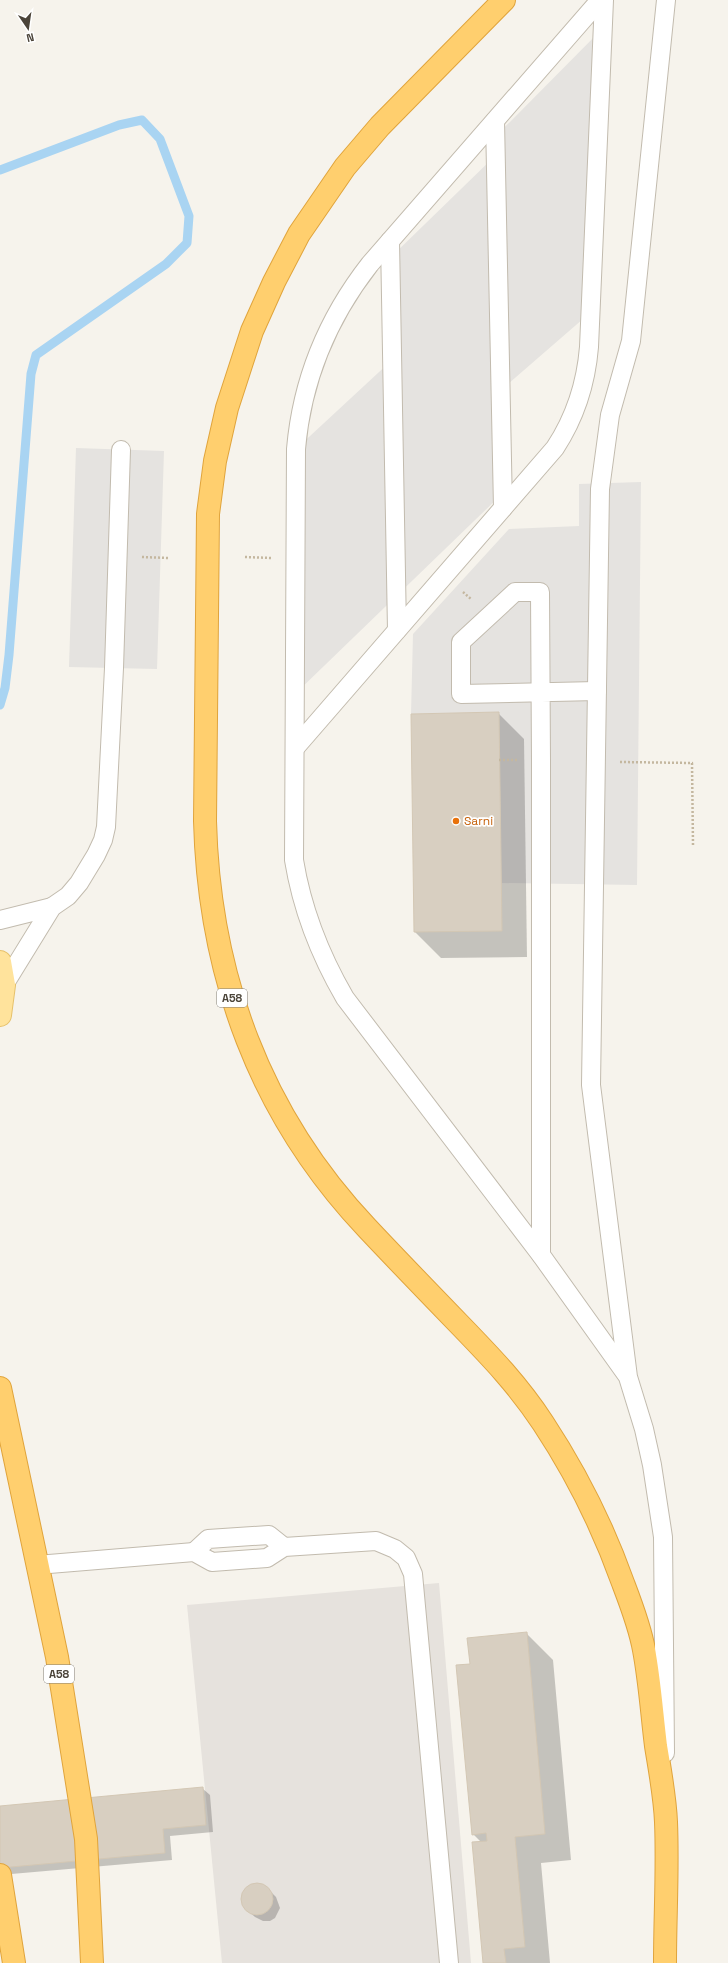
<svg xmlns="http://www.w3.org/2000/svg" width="728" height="1963" font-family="'Space Grotesk',sans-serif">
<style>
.industrial{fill:#e6e2dd}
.parking{fill:#e5e3e0}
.shadow{fill:#0003}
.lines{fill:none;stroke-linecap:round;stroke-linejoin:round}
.stream{stroke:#a9d4f2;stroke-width:9}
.building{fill:#d8cfc1;stroke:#d3c7b4}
.lane-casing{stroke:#c2bbae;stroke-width:20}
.primary-casing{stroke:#e6c16a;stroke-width:24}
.highway-casing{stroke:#e0a43c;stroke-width:24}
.path{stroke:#c4b79f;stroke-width:2.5;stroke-dasharray:2 2;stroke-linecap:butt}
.lane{stroke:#fff;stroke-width:18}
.primary{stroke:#ffe39c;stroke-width:22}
.highway{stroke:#ffcf6e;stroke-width:22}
.food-dot{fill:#e8710a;stroke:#fff;stroke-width:1.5}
.labels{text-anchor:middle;stroke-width:3.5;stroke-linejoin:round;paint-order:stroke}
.shield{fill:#fff;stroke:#817c74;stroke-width:1}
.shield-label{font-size:11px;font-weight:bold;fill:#4b4439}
.food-label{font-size:12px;fill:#c56008;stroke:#fff;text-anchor:start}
</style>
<rect width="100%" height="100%" fill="#f6f3ec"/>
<polygon class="industrial" points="439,1583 471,1963 222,1963 187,1605"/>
<g class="parking">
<polygon points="603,28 591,312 500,391 503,493 295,694 296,449 392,360 390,258 496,155 495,137"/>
<polygon points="76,448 164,451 157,669 69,667"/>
<polygon points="641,482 637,885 501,883 498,712 411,714 413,634 509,529 579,526 579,484"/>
</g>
<g class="shadow">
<polygon points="498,713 524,739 527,957 441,958 415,932"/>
<polygon points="527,1634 553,1660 571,1860 541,1863 550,1963 484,1963 481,1842 473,1834 471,1665"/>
<polygon points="202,1788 210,1795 213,1832 170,1836 172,1860 0,1875 0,1807"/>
<polygon points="256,1885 268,1889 276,1897 280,1908 275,1918 270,1921 263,1921 255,1917 247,1910 243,1900 246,1890"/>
</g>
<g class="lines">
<polyline class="stream" points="0,170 119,125 142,120 160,139 189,216 187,243 166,264 36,355 31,374 9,655 5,688 0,705"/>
</g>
<g class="building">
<polygon points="499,712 502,931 414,932 411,714"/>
<polygon points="527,1632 545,1834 515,1837 525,1947 504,1949 506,1963 483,1963 472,1842 487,1841 486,1833 472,1835 456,1665 470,1664 467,1638"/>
<polygon points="203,1787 206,1825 163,1829 165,1853 0,1868 0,1806"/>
<circle cx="257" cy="1899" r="16"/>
</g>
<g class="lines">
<g class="lane-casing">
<g id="lane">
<path d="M600,0L370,264C327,319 302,380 296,449L294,860C302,909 320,955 345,998L541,1255L626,1374"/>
<polyline points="495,121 503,508"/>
<polyline points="390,241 397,630"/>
<path d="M295,748L555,448C576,416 586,384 589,347L604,0"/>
<polyline points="0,920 52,907"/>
<polyline points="4,985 52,907 68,896 79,883 96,855 103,840 106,827 114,668 121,450"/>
<polyline points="541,1255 541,761 540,592 515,592 461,642 461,694 597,691"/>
<polyline points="194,1552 208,1539 269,1535 284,1547"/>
<polyline points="37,1565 194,1552 212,1562 267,1558 284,1547 376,1541 395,1549 406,1558 413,1574 449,1963"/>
<polyline points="665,1753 663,1537 652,1465 644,1429 628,1377 591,1085 600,489 610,415 631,341 666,0"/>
</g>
</g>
<g class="primary-casing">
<polyline id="primary" points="0,962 4,985 0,1015"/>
</g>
<g class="highway-casing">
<g id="highway">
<path d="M504,0L380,126L345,167L299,234L274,282L252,331L227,408L215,461L208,514L205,821C209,975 260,1115 367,1228C398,1261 429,1293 460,1325C491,1357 518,1385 543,1423C576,1473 603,1527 623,1583C631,1604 640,1627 644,1650C650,1682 652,1714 656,1746C660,1771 665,1797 666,1822C668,1869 665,1916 665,1963"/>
<polyline points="0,1388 57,1657 86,1839 92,1963"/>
<polyline points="0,1875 14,1963"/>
</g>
</g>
<g class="path">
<polyline points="142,557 168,558"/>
<polyline points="245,557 271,558"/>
<polyline points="463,592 471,599"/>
<polyline points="499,760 517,760"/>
<polyline points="620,762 692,763 693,845"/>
</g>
<use href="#lane" class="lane"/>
<use href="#primary" class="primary"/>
<use href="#highway" class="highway"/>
</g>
<circle class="food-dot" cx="456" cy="821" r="4"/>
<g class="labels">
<g class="shield">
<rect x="217" y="989" width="30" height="18" rx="3"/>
<rect x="44" y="1665" width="30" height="18" rx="3"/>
</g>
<g class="shield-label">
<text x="232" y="1002">A58</text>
<text x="59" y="1678">A58</text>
</g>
<g class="food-label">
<text x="464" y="825">Sarni</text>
</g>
</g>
<g transform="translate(28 28) rotate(167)" stroke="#ffffff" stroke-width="3" paint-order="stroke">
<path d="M0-3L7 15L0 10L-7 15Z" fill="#4b4439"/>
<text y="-6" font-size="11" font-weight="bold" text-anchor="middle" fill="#4b4439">N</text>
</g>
</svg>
